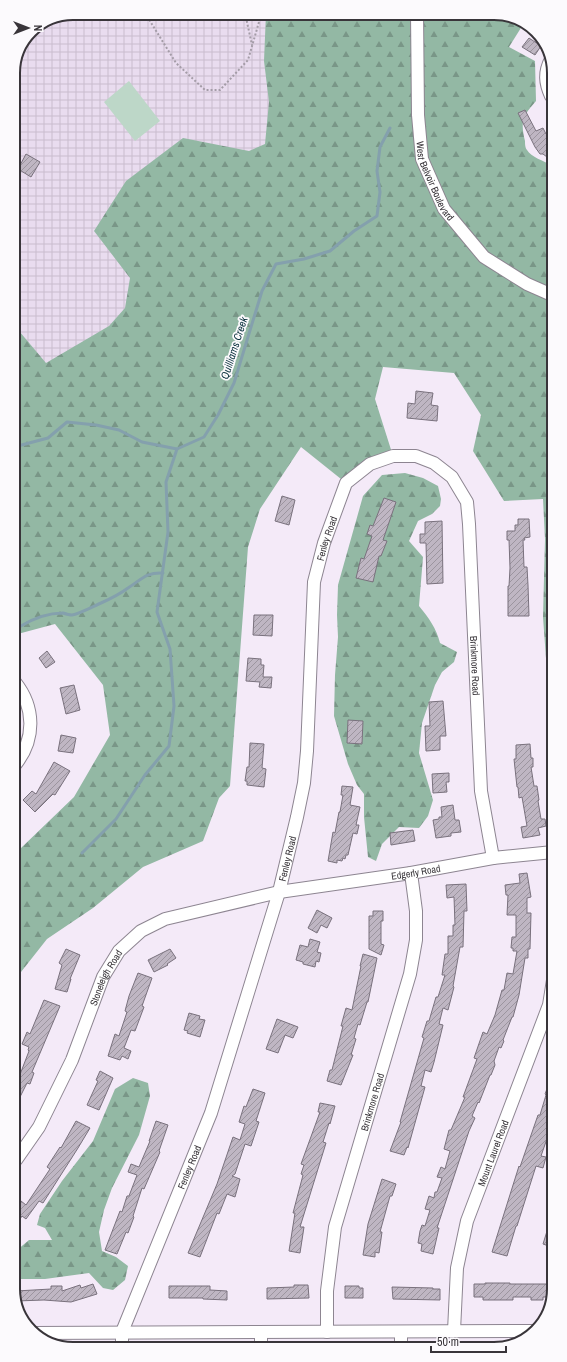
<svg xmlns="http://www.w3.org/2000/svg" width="567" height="1362" font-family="'Archivo Narrow',sans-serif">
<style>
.industrial{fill:url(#industrial-grid)}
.forest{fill:url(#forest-firs)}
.pitch{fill:#bdd7c8}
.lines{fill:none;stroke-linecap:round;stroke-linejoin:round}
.stream{stroke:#84a0ad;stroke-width:3}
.building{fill:url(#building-hatch);stroke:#79717d}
.minor-casing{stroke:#8d8591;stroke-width:14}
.path{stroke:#a49ca7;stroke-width:2;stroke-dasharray:2 2;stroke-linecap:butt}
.minor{stroke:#fff;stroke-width:12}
.labels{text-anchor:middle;stroke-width:3.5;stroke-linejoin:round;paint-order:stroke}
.street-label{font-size:10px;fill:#39353a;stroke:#fcfafd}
.water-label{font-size:11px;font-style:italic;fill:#08303c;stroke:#fcfafd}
.rim{fill:none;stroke:#39353a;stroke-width:2}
</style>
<defs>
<pattern id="industrial-grid" width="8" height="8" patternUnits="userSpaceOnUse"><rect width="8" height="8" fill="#e9dcef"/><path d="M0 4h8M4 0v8" fill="none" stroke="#c9bdce"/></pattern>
<pattern id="forest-firs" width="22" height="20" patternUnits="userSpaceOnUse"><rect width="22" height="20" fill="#93b8a4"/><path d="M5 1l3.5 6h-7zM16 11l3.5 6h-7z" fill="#799687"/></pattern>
<pattern id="building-hatch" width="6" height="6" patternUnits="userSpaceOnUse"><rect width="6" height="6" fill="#bfb6c3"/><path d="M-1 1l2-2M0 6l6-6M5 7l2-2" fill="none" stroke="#9c959f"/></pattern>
</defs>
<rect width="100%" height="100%" fill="#f4eaf8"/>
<polygon class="industrial" points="73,13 383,13 14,500 13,69 31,30"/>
<g class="forest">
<path d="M266,13H498L524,23L509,47L535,61L536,101C523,116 520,120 525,141C525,143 525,148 527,150C531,157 544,161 551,165L553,756L543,617L545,539L543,499L504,501L473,451L481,415L454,373L383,367L375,399L393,456L346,483L301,447L260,509L248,547L230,786L219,798L203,841L143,867L93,908L47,939L21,972L15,986V864L21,848L74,797L110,735L103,685L55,624L14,635V325L46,363L109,326L125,308L130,278L94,231L126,181L183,138L249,151L265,144L269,102L264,61Z"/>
<path d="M405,473L423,478L438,486L441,499L440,506L432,514L418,521L409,541L423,557L419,606C429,618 436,628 440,643L457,652L454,662L442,672L435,685L422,723L419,753L433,800L428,816L419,828L399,827L382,844L376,861L368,857L364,817V794L357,785L348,764L334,716L335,675L338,637L337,615L338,585L363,496L382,475Z"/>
<polygon points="133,1078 148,1083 150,1096 139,1135 112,1188 104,1210 99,1232 102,1251 116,1257 128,1266 125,1280 113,1290 103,1288 89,1273 45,1279 16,1279 16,1251 29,1240 52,1240 45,1228 37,1225 40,1214 62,1181 93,1141 115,1089"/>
</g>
<polygon class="pitch" points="129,81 160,121 135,141 104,102"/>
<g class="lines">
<g class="stream">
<polyline points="14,447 48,438 67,422 96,425 119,430 142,442 177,449 204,437 218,415 234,383 262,291 276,264 304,259 330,251 354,231 377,216 380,192 377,171 380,147 390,128"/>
<path d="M17,635L19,627C32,619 47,613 63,613C66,614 69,615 72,615C79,614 94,606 101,603C110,599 120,594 128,588C142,579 146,572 163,573"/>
<polyline points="82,853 116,819 145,775 169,746 174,706 170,649 157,612 168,532 166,482 177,449"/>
</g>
</g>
<g class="building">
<polygon points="529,38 541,46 535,55 522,47"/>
<polygon points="525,110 536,131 543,128 546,134 548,133 551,138 551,160 543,154 540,154 535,147 518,113"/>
<polygon points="26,154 40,162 31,177 18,169"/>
<polygon points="416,391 433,393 431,405 438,406 437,421 407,418 408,403 415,404"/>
<polygon points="282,496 295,500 289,525 275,521"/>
<polygon points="384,498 396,502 383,540 387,541 381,556 379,556 373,582 356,578 361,558 364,559 372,536 367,534 370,525 373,526"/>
<polygon points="518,519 529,519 530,537 524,538 525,540 523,540 524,567 527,567 528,585 529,616 508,616 508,586 509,586 510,568 509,540 507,540 507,531 515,531 515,525 518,525"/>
<polygon points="442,521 443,583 427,584 426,543 420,543 420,534 425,534 425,522"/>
<polygon points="254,615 273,615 272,636 253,635"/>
<polygon points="47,651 55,662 46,668 39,658"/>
<polygon points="248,658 261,659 261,665 264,665 263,677 272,677 271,688 259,687 260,682 246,681"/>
<polygon points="74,685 80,710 66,714 60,688"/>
<polygon points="443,701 446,736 440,736 440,750 426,751 425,726 430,726 429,702"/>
<polygon points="348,720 363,721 362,744 347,743"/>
<polygon points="61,735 76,738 73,753 58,751"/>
<polygon points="250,743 264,744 262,768 266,769 264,787 247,785 247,781 245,781 247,767 249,767"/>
<polygon points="530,744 531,758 533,758 533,767 531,767 534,786 537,786 539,800 538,801 541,819 545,819 546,826 538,828 540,835 523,838 521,827 527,826 522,797 519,798 518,787 517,787 514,759 516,759 516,745"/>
<polygon points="54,762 70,771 55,795 53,794 35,812 23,800 32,791 36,794"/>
<polygon points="449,773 449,782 446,782 447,792 433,793 432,774"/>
<polygon points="342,786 353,787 350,805 360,807 356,825 359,825 357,834 353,833 348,855 346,855 345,859 343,858 342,861 337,860 337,863 328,861 333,832 335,833 339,812 340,812 343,795 341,795"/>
<polygon points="453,805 455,820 459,820 461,832 451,833 451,836 436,838 433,820 439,819 439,817 442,817 441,807"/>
<polygon points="413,830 415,841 391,845 390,833"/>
<polygon points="527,873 531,897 527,898 527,913 531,913 530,949 528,949 528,958 525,958 519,995 513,1017 512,1017 503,1040 504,1041 501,1048 499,1047 494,1061 495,1065 491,1075 490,1075 479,1103 478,1102 472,1116 475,1118 469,1131 437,1228 439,1228 433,1254 421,1251 422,1244 418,1243 420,1231 422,1225 425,1226 430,1210 425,1209 429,1196 434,1198 435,1192 437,1192 442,1178 437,1177 441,1167 445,1169 450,1151 444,1149 449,1130 451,1130 465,1097 463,1097 477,1059 474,1058 483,1032 487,1034 495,1015 502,990 504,990 507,973 513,974 517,951 513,951 513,948 511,948 512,937 516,937 516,915 507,915 508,895 506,895 505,885 520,883 519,874"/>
<polygon points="466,884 467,911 464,911 463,947 460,947 453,986 454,987 448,1010 443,1008 439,1024 443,1025 434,1062 431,1072 425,1070 421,1086 425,1087 408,1148 407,1147 404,1155 390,1151 401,1122 400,1122 424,1038 422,1037 427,1021 429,1021 436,997 438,997 445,975 442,975 445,954 448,954 448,936 453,936 453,925 455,925 454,897 447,898 446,885"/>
<polygon points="317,910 332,918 327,928 321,925 317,933 308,928"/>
<polygon points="373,911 383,911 383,921 381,921 381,944 384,945 381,955 369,949 369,916 373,916"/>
<polygon points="310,939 320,942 317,952 321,953 319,962 316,961 315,967 303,964 303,962 296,960 300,945 308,947"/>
<polygon points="66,949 80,955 70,979 71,979 67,992 55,989 62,965 59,963"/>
<polygon points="170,949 176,958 167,964 168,965 154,972 148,960"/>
<polygon points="363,954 377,958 368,1002 367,1002 360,1025 358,1024 354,1038 356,1039 351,1055 353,1055 341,1085 327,1081 330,1070 332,1070 343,1026 341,1026 346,1008 352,1010 361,966 360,966"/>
<polygon points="138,973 152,978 142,1006 144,1007 135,1031 131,1030 124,1048 131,1051 128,1059 122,1056 120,1060 108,1056 115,1034 119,1036 127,1012 125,1011 129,996"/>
<polygon points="44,1000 60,1006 32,1072 34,1073 30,1084 27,1083 16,1105 16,1085 29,1051 28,1050 29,1047 22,1044 27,1032 30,1034"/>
<polygon points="189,1013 200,1016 199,1019 205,1020 200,1037 187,1033 188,1031 184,1030"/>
<polygon points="277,1019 298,1027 293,1038 285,1035 278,1053 266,1049"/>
<polygon points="100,1071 113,1078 99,1110 87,1105 98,1081 96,1080"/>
<polygon points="553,1073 554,1131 550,1130 541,1156 546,1157 543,1168 536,1166 517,1226 516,1226 507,1256 492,1252 519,1166 520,1167 538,1115 540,1115 546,1095 545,1094"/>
<polygon points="253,1089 265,1093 256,1121 259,1122 251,1146 245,1144 235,1174 232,1176 240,1179 235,1197 227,1194 219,1214 217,1213 200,1257 188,1253 217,1184 233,1137 240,1140 245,1124 239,1122 244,1106 246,1107"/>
<polygon points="320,1103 335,1106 330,1124 329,1123 323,1142 326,1143 300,1227 304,1227 300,1253 289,1251 295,1213 293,1213 303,1175 301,1174 304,1165 301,1164 320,1112 318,1112"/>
<polygon points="76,1121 90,1128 78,1148 43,1203 39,1201 26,1219 22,1216 16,1225 16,1208 21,1201 26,1205 50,1169 47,1167 60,1147 61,1148"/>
<polygon points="156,1121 168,1125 159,1151 160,1152 144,1189 142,1188 133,1216 134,1217 128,1233 126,1232 117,1254 105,1250 120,1211 122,1212 127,1196 129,1196 137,1175 128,1172 131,1164 139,1167 150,1141 149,1141"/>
<polygon points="382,1179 396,1184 392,1196 390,1196 380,1232 382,1232 379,1253 375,1252 375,1257 363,1255 368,1224"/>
<polygon points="552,1215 554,1215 554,1248 543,1244"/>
<polygon points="485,1283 510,1283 510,1284 552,1284 552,1297 543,1297 543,1300 531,1300 531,1297 513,1297 513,1300 483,1300 483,1297 474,1297 474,1284 485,1284"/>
<polygon points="93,1284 97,1294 71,1302 44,1300 16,1301 16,1291 51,1289 51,1286 62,1286 62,1291 80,1285 81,1288"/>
<polygon points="294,1285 308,1285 309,1298 267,1299 267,1288 294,1287"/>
<polygon points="169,1286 210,1286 210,1290 227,1291 227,1300 203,1299 203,1298 169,1298"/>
<polygon points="345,1286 359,1286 359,1288 363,1288 363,1298 345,1298"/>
<polygon points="392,1287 433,1288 433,1289 440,1289 440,1300 393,1299"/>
</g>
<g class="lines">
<g class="minor-casing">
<g id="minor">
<path id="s1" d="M417,13L418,115L422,159L444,209L484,257L527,284L552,295"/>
<path d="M551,59C544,72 545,83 551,96"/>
<path d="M15,682C35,707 36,739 15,765"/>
<path id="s2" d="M16,1160L39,1127L72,1060L103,977L119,951L141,931L165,919L279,892L411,873L493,858L553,852"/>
<path id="s3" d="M454,1331L457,1268L467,1221L549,1005L553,980"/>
<path id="s4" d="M327,1332V1291L335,1227L410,974L416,940V911L411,873"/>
<polyline points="33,1333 534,1331"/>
<polyline points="261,1333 261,1348"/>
<polyline points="401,1347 401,1332"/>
<path id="s5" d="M122,1349V1332L211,1113L279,892L297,817L304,783L307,751L314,582L324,543L346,483L370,464L393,456H416L434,463L452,477L467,502L469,524L481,791L493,858"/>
</g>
</g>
<g class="path">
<polyline points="145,13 176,63 205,90 220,90 248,60 259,22 258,13"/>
<polyline points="245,13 252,45"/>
</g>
<use href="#minor" class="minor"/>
</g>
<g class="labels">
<g class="street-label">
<text dy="4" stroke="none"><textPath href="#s1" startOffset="171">West Belvoir Boulevard</textPath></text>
<text dy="4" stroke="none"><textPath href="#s5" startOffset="843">Fenley Road</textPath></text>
<text dy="4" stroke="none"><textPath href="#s5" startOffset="1215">Brinkmore Road</textPath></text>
<text dy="4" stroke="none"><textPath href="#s5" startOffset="519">Fenley Road</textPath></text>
<text dy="4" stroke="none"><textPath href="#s2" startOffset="546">Edgerly Road</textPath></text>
<text dy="4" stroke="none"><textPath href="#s2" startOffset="204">Stoneleigh Road</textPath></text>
<text dy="4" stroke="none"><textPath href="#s4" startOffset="236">Brinkmore Road</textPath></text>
<text dy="4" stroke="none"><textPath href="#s3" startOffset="184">Mount Laurel Road</textPath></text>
<text dy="4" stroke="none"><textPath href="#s5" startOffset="195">Fenley Road</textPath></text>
</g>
<g class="water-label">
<text transform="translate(234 348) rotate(-72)" y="4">Quilliams Creek</text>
</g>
</g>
<path d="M0 0H567V1362H0ZM73 20H494A53 53 0 0 1 547 73V1289A53 53 0 0 1 494 1342H73A53 53 0 0 1 20 1289V73A53 53 0 0 1 73 20Z" fill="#fcfafd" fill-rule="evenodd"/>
<path class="rim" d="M73 20H494A53 53 0 0 1 547 73V1289A53 53 0 0 1 494 1342H73A53 53 0 0 1 20 1289V73A53 53 0 0 1 73 20Z"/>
<g transform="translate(28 28) rotate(90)" stroke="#fcfafd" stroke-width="3" paint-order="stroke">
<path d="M0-3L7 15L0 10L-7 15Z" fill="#39353a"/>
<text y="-6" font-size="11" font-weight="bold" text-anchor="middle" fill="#39353a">N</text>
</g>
<path d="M431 1346v6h75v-6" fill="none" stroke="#39353a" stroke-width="2"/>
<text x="437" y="1346" font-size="12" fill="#39353a" stroke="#fcfafd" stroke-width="3" paint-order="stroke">50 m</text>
</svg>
